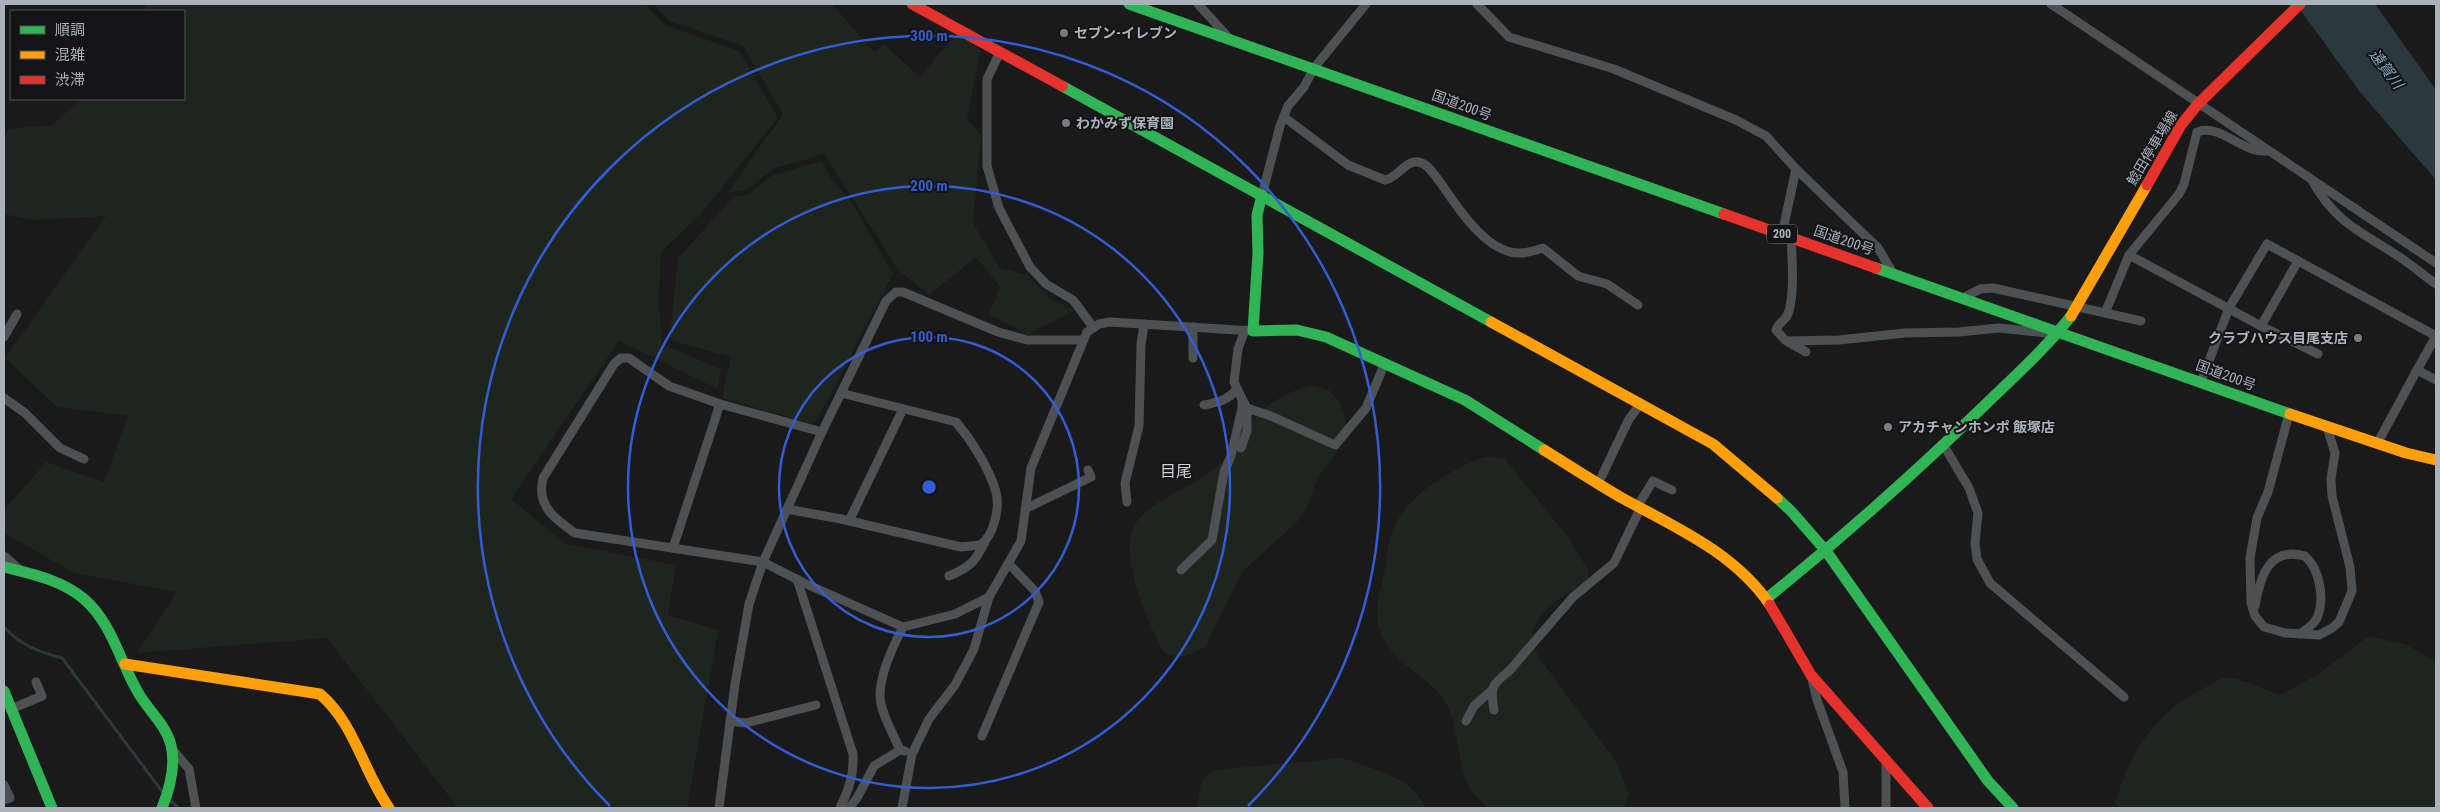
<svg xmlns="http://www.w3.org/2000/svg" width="2440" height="812" font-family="'Roboto Condensed','Noto Sans JP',sans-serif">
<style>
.green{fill:#1d251e}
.water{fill:#2b393e}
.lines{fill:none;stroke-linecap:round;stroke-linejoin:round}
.stream{stroke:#2b393e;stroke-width:3}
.street{stroke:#4e5154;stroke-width:9}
.fast{stroke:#30b455;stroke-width:11}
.slow{stroke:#ff9f0a;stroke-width:11}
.jam{stroke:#e5322d;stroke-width:11}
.ring{fill:none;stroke:#325dd4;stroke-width:2.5}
.poi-dot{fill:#787d84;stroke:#141417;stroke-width:2}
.labels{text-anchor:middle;stroke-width:4;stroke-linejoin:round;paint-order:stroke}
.shield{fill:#141417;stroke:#7d838a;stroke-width:1}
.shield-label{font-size:12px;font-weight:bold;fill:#aab3bc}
.poi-label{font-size:14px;font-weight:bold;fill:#aab3bc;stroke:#141417;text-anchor:start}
.street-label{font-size:14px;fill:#aab3bc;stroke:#141417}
.water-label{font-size:15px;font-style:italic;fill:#7fa8ba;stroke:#141417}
.quarter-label{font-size:16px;fill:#ccd1d8;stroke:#141417}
.centre{fill:#325dd4;stroke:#141417;stroke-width:2.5}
.ring-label{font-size:15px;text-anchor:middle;font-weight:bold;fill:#325dd4;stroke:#141417;stroke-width:4;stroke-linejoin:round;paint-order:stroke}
</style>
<rect width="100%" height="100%" fill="#1a1a1b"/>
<g class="green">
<polygon points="145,4 645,4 665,25 739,51 778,118 700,215 661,252 659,301 662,344 721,369 718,389 619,341 511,499 566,544 676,565 668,615 718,630 687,808 458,808 327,638 137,653 177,592 74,573 4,533 4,510 46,462 104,482 128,416 57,407 5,358 106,216 31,220 4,214 4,137 9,129 53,125 80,99 184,99 184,11 146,11"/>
<polygon points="653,4 832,4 874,52 884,44 920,77 956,34 981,48 967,119 981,135 973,223 1000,268 1028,275 1049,298 1075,310 1028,335 989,314 1000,287 976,257 929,295 899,271 824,154 773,169 747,190 728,192 783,114 743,46 669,21"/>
<polygon points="822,161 832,180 851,201 893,274 816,422 809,423 722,398 731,357 672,341 670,336 678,258 734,196 747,195 773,175"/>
<path d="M1310,385L1329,390L1340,403L1350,434L1317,479L1306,510L1297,522L1244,570L1221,613L1206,647L1183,657L1165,654C1149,626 1113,547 1139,519C1162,494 1197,486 1221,463C1229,455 1234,444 1241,435C1261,407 1278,396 1310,385Z"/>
<path d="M1487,456L1505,459L1568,537L1588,570V580C1569,593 1542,607 1533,630C1530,637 1536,649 1538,656L1615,760L1629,793L1624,808H1489C1483,803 1476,798 1472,792C1455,766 1461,733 1447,705C1433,679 1403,669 1388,646C1371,620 1377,601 1384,574C1387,561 1387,548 1391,536C1401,498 1452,468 1487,456Z"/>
<path d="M2369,636L2407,645L2436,662V808H2119L2115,802C2132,749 2156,711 2208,686C2212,684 2217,680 2221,679C2235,674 2266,691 2280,695L2315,676Z"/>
<path d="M1343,758C1373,770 1412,776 1426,808H1197L1202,779L1215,770Z"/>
</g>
<polygon class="water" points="2296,4 2375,4 2436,90 2436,180 2360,92"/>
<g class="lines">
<g class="stream">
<path d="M4,627C20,645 39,652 62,658L164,794"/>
<polyline points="168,799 179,808"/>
</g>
<g class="street">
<polyline points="1198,4 1228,37"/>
<polyline points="1477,4 1509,37 1614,69 1736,120 1766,136 1796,169 1878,248 1893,273"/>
<polyline points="2051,4 2436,263"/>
<polyline points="1000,52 987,79 987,166 999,208 1030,267 1046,284 1073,300 1093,327"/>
<path d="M1284,117L1348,165L1385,180C1398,178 1405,160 1418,162C1428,163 1434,175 1440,182C1457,206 1486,254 1520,253C1528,253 1536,250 1543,248L1578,276L1607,284L1638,305"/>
<path d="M2313,182C2335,221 2357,230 2392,252C2408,262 2422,274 2436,284"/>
<polyline points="1262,195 1280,126 1288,106 1304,87 1314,68 1366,4"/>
<polyline points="1782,234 1796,169"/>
<path d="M1791,237C1792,259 1795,294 1788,314C1785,321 1778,323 1776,330L1785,340L1806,352"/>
<path d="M2129,255L2179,194L2184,184L2197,132C2215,124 2235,144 2252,149C2257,151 2263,151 2268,151"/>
<polyline points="1963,298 1980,289 1993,288 2141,321"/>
<polyline points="2105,313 2129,255 2261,326 2298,261"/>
<polyline points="2261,326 2318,354"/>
<polyline points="1193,327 1193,358"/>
<polyline points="4,337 17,314"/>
<polyline points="1787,341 1839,340 1905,333 1959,332 1999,328 2047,333"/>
<polyline points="2201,382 2229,308 2267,244 2436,336 2417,370 2436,380"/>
<polyline points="4,398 25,413 60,448 84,459"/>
<polyline points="1242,399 1247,408 1271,416 1335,445 1366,408 1385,363"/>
<path d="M1204,405C1218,402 1227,401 1237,389"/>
<polyline points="2289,414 2268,492 2257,518 2250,558 2251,603 2255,616 2264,627 2285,633 2319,635 2332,628 2339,622 2352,591 2350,567 2332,496 2331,479 2335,453 2327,427"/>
<path d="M822,432L720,404L669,386L629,358H621L614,364L543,478C536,506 555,519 575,533L763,562L804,583L903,627L955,614L989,597"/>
<polyline points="2377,444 2417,370"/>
<polyline points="1944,446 1969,488 1978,513 1975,543 1977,559 1990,583 2124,697"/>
<polyline points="1241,448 1247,431 1247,408"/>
<polyline points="1598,484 1629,419 1641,403"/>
<polyline points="1127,502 1125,483 1139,426 1141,345 1144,324"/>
<polyline points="1637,507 1653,481 1672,490"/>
<path d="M787,509L841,519L961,547L980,545C994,536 1000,508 996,492C989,468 972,441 956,422L841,393"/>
<polyline points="1025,509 1091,477 1088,470"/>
<polyline points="849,521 903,409"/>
<polyline points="673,548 720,404"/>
<polyline points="4,556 20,570"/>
<polyline points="1181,570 1212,540 1224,472 1231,456 1242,408 1242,399 1234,382 1238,349 1245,330"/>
<path d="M949,576C970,567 975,562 985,542"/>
<path d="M797,579L853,754C854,775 849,789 840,808"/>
<path d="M2255,606C2260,578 2268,546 2305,556C2320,569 2325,600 2317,618C2313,626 2306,629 2300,634"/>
<polyline points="1811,675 1817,700 1843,772 1845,808"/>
<polyline points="11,709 42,696 36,682"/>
<path d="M1494,710C1490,688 1491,685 1509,671L1573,597L1614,563L1640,509"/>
<polyline points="730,721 746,723 816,705"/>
<polyline points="1466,721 1474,706 1491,691"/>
<polyline points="982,736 1039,602 1035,591 1009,564"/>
<polyline points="172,749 189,769 196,808"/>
<path d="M900,750C894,735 884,719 881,704C876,682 893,646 903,627"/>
<polyline points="4,785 10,798 4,800"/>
<polyline points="719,808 735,684 749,604 763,562 822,432 886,301 896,292 903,292 998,332 1027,340 1083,340"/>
<polyline points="849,808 857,798 874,766 900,750 905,751"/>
<polyline points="902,808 912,754 929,719 955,685 974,649 989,597 1021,541 1031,468 1087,332 1099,324 1110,322 1253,331"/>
<polyline points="1886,808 1886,761"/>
</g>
<g class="fast">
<polyline points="1129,4 1724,214"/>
<polyline points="1062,86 1491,322"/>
<polyline points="1262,195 1257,215 1258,253 1253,331 1297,330 1326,337 1465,400 1544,450"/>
<polyline points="1876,268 2290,414"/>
<polyline points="1777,498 1791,511 1826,551 1988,781 2013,808"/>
<path d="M4,567C32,574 62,580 84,599C113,624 120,663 139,694C149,711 166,725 171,745C176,766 170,788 162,808"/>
<path d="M1766,599C1843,537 1916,472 1987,403C2016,375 2046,348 2071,316"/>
<polyline points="4,691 52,808"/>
</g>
<g class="slow">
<polyline points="2071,316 2147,185"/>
<polyline points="1491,322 1713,444 1777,498"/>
<polyline points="2290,414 2406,453 2436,460"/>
<path d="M1544,450C1570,466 1596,483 1622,498C1675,527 1735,553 1770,605"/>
<path d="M125,664L320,694C355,724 363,771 389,808"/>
</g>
<g class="jam">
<polyline points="912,4 1062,86"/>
<polyline points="2147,185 2181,125 2198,104 2300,4"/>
<polyline points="1724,214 1876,268"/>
<polyline points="1770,605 1811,675 1928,808"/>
</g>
</g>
<g class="ring">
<circle cx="929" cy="487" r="150"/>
<circle cx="929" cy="487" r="301"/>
<path d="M610 806A451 451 0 1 1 1248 806"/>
</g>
<g class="poi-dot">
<circle cx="1064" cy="33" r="5"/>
<circle cx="1066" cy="123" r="5"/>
<circle cx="2358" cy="338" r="5"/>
<circle cx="1888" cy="427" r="5"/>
</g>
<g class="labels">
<rect class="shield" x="1767" y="224.5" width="30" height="19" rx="4"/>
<g class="shield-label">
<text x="1782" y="238">200</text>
</g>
<g class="poi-label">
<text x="1074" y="38">セブン-イレブン</text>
<text x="1076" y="128">わかみず保育園</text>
<text x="2348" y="343" text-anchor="end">クラブハウス目尾支店</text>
<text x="1898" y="432">アカチャンホンポ 飯塚店</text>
</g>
<g class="street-label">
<text transform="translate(1462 105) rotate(20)" y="5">国道200号</text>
<text transform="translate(2152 148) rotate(-59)" y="5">鯰田停車場線</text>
<text transform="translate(1844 240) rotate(19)" y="5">国道200号</text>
<text transform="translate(2226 375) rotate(20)" y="5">国道200号</text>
</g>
<g class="water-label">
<text transform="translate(2386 69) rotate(53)" y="5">遠賀川</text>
</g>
<g class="quarter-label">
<text x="1176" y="477">目尾</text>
</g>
</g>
<circle cx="929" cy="487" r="8" class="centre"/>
<g class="ring-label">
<text x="929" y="41">300 m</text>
<text x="929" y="191">200 m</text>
<text x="929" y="342">100 m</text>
</g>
<rect width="2440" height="812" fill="none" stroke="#aab3bc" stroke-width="10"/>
<rect x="10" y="10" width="175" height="90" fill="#141417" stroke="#505459"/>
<rect x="20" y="26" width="25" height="8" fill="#30b455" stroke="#505459"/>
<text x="55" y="35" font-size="15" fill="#aab3bc">順調</text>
<rect x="20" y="51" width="25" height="8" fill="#ff9f0a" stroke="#505459"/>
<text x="55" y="60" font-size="15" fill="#aab3bc">混雑</text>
<rect x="20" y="76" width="25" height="8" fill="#e5322d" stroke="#505459"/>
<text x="55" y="85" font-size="15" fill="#aab3bc">渋滞</text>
</svg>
